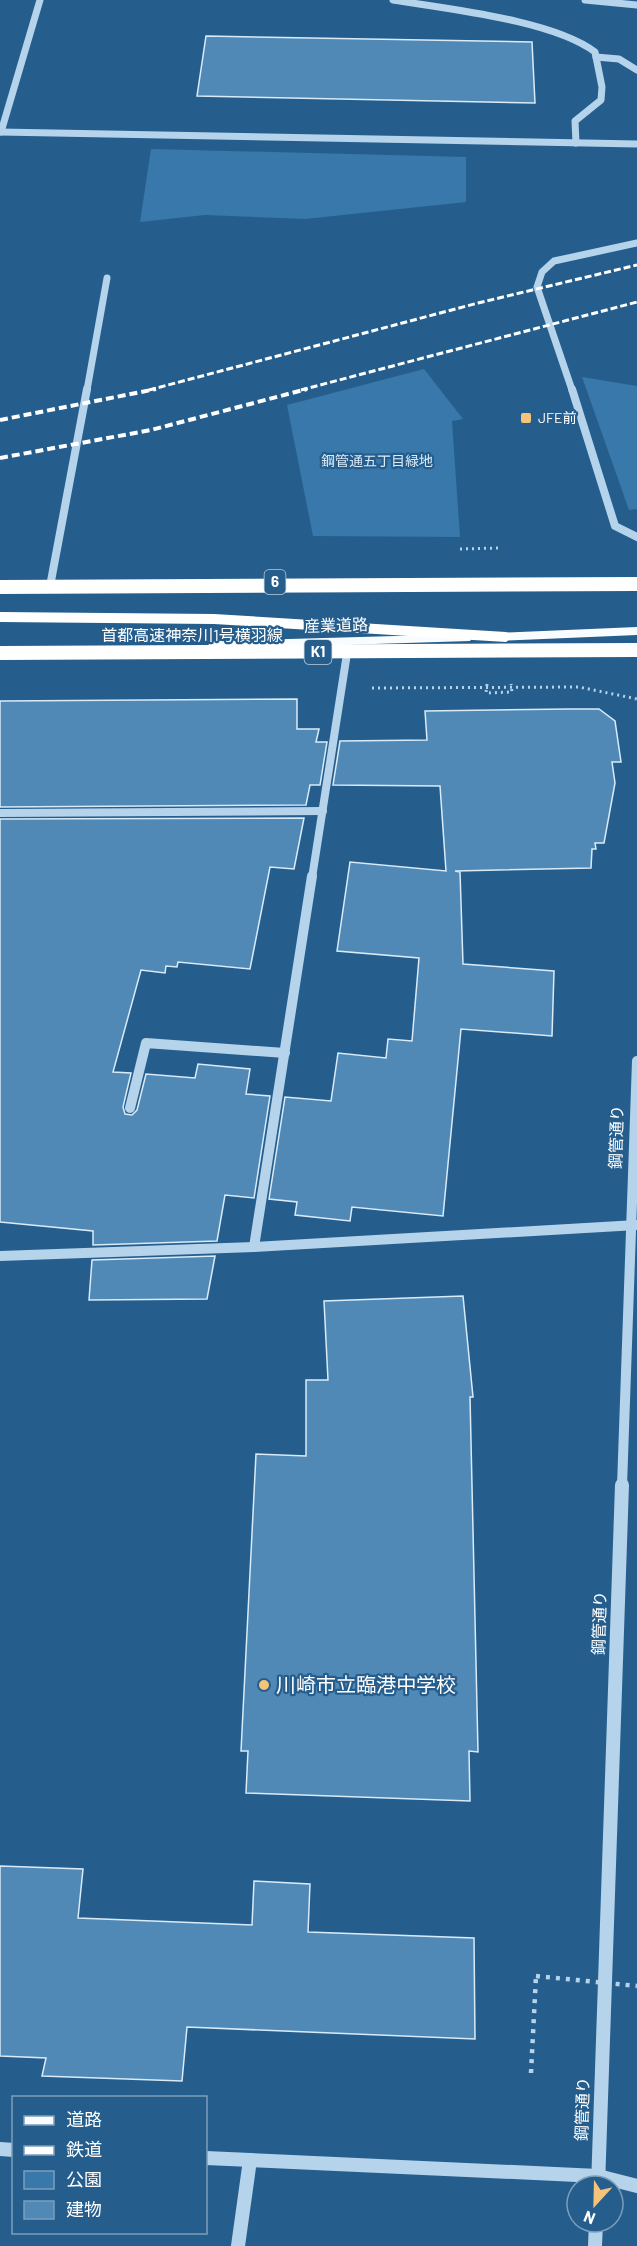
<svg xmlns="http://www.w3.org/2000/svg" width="637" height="2246" font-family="Barlow,'Noto Sans JP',sans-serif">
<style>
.green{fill:#3978aa}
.building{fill:#5189b6;stroke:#d9ebf8;stroke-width:1.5}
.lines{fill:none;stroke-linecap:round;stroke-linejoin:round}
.path-far1{stroke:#b5d3eb;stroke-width:3;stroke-dasharray:2 4;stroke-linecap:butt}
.path{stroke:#b5d3eb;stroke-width:4.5;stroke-dasharray:4 6;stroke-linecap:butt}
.minor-far3{stroke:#b5d3eb;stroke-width:7}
.minor-far2{stroke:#b5d3eb;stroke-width:8}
.minor-far1{stroke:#b5d3eb;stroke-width:10}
.minor{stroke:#b5d3eb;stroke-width:14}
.major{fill:#f9fcff;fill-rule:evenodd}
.highway{fill:#fff;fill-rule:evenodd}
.rail-far1{stroke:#fff;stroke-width:3;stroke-dasharray:7 3;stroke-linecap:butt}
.rail{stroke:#fff;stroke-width:4;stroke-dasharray:8 4;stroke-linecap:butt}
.path-bridge-far1{stroke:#b5d3eb;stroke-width:3;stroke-dasharray:2 4;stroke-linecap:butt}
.path-bridge{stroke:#b5d3eb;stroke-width:4.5;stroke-dasharray:4 6;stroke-linecap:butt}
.highway-bridge{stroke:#fff;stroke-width:14}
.poi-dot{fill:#f5c479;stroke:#255e8d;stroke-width:2}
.labels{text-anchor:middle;stroke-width:4.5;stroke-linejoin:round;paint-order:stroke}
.far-poi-label{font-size:14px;fill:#fff;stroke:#255e8d;text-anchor:start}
.far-park-label{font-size:14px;fill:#d9ebf8;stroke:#255e8d}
.shield{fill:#255e8d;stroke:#becfdd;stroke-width:1.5}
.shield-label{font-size:15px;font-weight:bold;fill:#fff}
.street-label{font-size:16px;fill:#fff;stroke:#255e8d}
.near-poi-label{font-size:20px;fill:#fff;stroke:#255e8d;text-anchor:start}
</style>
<rect width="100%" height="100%" fill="#255e8d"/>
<g class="green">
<polygon points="151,149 466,157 466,202 305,219 205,215 140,222"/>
<polygon points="424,369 463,419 452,421 460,537 313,536 287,405"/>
<polygon points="582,377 637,386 637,509 629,510"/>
</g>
<g class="building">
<polygon points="206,36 532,42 535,103 197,96"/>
<polygon points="297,699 297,729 319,729 316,742 327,742 320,785 310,785 306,805 0,807 0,701"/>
<polygon points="569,709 599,709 615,721 621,762 612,762 615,783 604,843 595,843 596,849 592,849 591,868 455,871 460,872 463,964 554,971 552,1036 461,1029 443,1216 352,1207 350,1221 295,1215 297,1202 269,1199 285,1097 331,1101 338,1053 386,1058 388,1039 412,1041 419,958 337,951 350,862 446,871 440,786 333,785 340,741 427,740 425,711"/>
<polygon points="304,818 294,869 270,867 250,969 178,962 177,967 166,966 165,973 141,970 113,1072 131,1073 123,1107 125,1114 132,1115 137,1110 146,1074 195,1078 198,1064 250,1069 246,1094 270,1096 254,1198 225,1195 217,1241 93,1245 93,1231 0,1222 0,819"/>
<polygon points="215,1256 207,1299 89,1300 92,1260"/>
<polygon points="463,1296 473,1397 470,1397 478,1752 469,1751 470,1801 246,1793 248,1751 241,1751 256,1454 306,1456 306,1380 328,1380 324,1301"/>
<polygon points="0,1866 83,1869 78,1918 252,1925 254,1881 310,1884 308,1932 474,1938 475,2039 187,2027 182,2081 42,2076 46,2058 0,2056"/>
</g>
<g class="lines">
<g class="path-far1">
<polyline points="460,549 498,548"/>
<polyline points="372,688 579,687 637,699"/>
</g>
<polyline class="path" points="531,2073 536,1976"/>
<g class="minor-far3">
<path d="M393,0C447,9 553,20 595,52L602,87L601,100L575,121L576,143"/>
<polyline points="585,0 637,5"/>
<polyline points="596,57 619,59 637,70"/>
<polyline points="0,132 637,144"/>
<polyline points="1,132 40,0"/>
<polyline points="87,390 107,278"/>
<polyline points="572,390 537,287 542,272 554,261 637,243"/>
</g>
<g class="minor-far2">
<polyline points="572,389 615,526 637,537"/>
<polyline points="51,581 87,389"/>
<polyline points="0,813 323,811"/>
<polyline points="312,878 348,647"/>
</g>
<g class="minor-far1">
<polyline points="130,1108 146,1043 285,1053"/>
<polyline points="254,1247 312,876"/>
<polyline points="0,1256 254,1247 637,1225"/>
<polyline points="622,1486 637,1061"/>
</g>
<g class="minor">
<polyline points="0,2149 14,2150"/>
<polyline points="206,2158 598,2176 637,2186"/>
<polyline points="598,2186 622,1485"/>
<polyline points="238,2246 250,2160"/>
<polyline points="595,2246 596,2222"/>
</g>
<g class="major">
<polygon points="637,627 637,635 493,641 487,637 493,633"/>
<polygon points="466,634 472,638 470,641 214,649 208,645 214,641"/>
</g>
<polygon class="highway" points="0,612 214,614 506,632 513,637 506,642 214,624 0,622"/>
<g class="rail-far1">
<polyline points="149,390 478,303 637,265"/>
<polyline points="301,390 637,302"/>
</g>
<g class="rail">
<polyline points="0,420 156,389"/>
<polyline points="0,458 151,430 307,389"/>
</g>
<polyline class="path-bridge-far1" points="487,684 486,693 512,692 511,684"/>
<polyline class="path-bridge" points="536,1976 637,1986"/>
<g class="highway-bridge">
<polyline points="0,587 637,584"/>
<polyline points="0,653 637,650"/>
</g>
</g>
<g class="poi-dot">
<rect x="520" y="412" width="12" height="12" rx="3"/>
<circle cx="264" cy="1685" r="6"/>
</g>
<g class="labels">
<g class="far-poi-label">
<text x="538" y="423">JFE前</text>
</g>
<g class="far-park-label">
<text x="377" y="466">鋼管通五丁目緑地</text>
</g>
<g class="shield">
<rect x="264.5" y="570" width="21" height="24" rx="4.5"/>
<rect x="304.5" y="640" width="27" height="24" rx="4.5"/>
</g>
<g class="shield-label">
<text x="275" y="587">6</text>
<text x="318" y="657">K1</text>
</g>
<g class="street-label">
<text transform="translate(336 625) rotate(-2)" y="6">産業道路</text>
<text x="192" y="641">首都高速神奈川1号横羽線</text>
<text transform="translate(616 1137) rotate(-88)" y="6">鋼管通り</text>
<text transform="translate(599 1623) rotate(-88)" y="6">鋼管通り</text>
<text transform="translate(582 2109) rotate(-88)" y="6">鋼管通り</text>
</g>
<g class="near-poi-label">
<text x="276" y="1692">川崎市立臨港中学校</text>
</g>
</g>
<rect x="12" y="2096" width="195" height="138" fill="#255e8d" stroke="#7c9ebb" stroke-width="1.5"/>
<rect x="24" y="2116" width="30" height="9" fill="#f9fcff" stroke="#7c9ebb" stroke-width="1.5"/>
<text x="66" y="2126" font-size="18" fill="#ffffff">道路</text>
<rect x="24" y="2146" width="30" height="9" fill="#ffffff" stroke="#7c9ebb" stroke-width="1.5"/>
<text x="66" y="2156" font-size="18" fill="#ffffff">鉄道</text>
<rect x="24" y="2171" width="30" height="18" fill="#3978aa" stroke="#7c9ebb" stroke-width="1.5"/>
<text x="66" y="2186" font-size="18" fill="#ffffff">公園</text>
<rect x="24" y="2201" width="30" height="18" fill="#5189b6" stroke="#7c9ebb" stroke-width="1.5"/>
<text x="66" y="2216" font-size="18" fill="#ffffff">建物</text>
<g transform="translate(595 2204) rotate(202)"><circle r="28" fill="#255e8d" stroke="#7c9ebb" stroke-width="1.5"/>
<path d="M0-4.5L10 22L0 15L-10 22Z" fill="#f5c479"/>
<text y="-9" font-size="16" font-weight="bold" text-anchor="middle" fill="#ffffff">N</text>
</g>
</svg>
